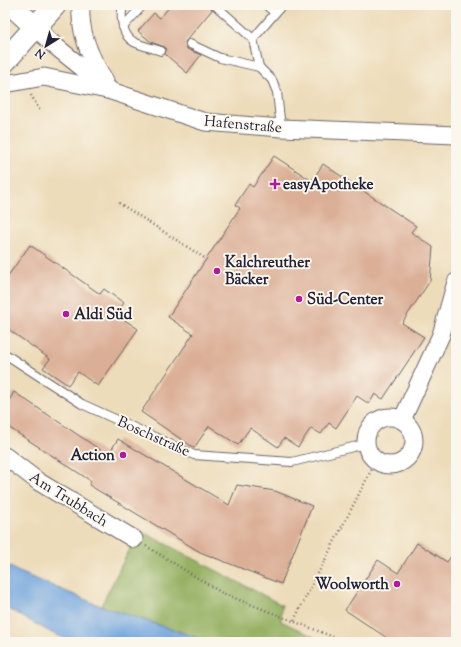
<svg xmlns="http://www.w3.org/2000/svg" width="461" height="647" font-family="'Sorts Mill Goudy',serif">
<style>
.forest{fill:#96b163;stroke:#5c6a4f}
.water{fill:#72a5de;stroke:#4a648c}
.building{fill:#dbaf96}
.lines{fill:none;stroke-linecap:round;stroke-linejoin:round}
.service-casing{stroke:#696367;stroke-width:10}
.minor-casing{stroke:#696367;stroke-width:19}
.tertiary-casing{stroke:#696367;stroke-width:23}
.secondary-casing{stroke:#696367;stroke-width:24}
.path{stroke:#696367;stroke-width:2.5;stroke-dasharray:1 3;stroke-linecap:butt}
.service{stroke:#fff;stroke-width:8}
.minor{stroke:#fff;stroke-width:17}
.tertiary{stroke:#fff;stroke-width:21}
.secondary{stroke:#fff;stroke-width:22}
.poi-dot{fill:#b5179e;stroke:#fbf7ec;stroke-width:1.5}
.labels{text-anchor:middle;stroke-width:4;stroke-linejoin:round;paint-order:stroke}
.street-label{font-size:15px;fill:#22223b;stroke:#fbf7ec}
.poi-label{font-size:15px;font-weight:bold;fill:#22223b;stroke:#fbf7ec;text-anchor:start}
</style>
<rect width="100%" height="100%" fill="#fbf7ec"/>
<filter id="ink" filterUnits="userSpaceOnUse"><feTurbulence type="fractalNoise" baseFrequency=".025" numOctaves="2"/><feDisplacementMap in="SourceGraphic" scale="8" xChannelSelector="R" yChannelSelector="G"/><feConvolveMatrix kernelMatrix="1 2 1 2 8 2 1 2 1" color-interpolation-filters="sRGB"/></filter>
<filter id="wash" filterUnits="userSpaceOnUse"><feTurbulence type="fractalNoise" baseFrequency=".012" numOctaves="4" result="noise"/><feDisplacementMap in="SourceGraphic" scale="16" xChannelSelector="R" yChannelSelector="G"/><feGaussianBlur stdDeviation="0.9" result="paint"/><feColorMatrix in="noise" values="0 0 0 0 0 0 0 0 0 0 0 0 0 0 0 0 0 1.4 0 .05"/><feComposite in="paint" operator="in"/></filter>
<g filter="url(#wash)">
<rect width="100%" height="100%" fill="#eddcba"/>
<polygon class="forest" points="139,530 282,605 281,621 324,642 210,642 101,606"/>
<polygon class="water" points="5,563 17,571 101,606 210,642 73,642 52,633 5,607"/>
<g id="blocks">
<g class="building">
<polygon points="171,5 210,5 212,10 185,42 187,49 201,55 187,73 165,54 166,50 165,47 151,42 138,31 154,13 160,18"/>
<polygon points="274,156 312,181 323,164 416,226 411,232 433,247 430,281 402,323 424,337 383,399 375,394 369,404 357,396 336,428 329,423 321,434 311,428 298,447 284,438 278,447 250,428 238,445 209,426 194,448 141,412 193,334 168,317 240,208 235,205 249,184 253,187"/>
<polygon points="30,245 100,294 104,289 124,303 116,314 138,329 98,386 78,372 68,385 43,368 50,359 5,327 5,280"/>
<polygon points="14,392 108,455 118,439 229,505 237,485 275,491 312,506 281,584 200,552 89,485 91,481 5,425 5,407"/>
<polygon points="417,543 447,562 456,549 456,642 393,642 345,610 378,560 398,573"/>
</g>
</g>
</g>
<g filter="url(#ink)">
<use href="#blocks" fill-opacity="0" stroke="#696367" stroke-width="1"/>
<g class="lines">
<g class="service-casing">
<g id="service">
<path d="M123,5C120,16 122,36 134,42C142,46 152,48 161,51"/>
<polyline points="215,5 253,39 259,67"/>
<polyline points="266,5 275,13"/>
<polyline points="123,27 143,5"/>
<polyline points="253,39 282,5"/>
<polyline points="190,44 220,58 259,67 272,80 277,92 281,128"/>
<polyline points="5,354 82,404 194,455 292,462 365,444"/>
</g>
</g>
<g class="minor-casing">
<g id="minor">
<path d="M81,5C79,33 90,58 105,81"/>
<polyline points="35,27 54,45 111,91 205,122 281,128 456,135"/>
<polyline points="5,84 44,77 107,90"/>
<circle cx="390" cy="441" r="24"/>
<polyline points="402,420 441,335 456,282"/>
<polyline points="5,456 39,482 134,539"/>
</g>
</g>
<g class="tertiary-casing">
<polyline id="tertiary" points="11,5 35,27"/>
</g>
<g class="secondary-casing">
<polyline id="secondary" points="5,61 55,5"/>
</g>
<g class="path">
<polyline points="31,95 40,111"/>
<polyline points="119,203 206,259"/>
<polyline points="146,546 222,593 346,642"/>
<polyline points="294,620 376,461"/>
</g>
<use href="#service" class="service"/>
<use href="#minor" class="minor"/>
<use href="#tertiary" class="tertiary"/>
<use href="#secondary" class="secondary"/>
</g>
</g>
<g class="poi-dot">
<path d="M273 178h4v4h4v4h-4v4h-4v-4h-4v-4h4z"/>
<circle cx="217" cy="271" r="4"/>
<circle cx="299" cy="299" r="4"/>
<circle cx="66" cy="314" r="4"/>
<circle cx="123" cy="455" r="4"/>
<circle cx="397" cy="584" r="4"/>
</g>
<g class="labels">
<g class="street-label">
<text transform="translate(243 124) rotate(5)" y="5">Hafenstraße</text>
<text transform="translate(154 436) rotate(24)" y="5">Boschstraße</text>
<text transform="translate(69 499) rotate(32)" y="5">Am Trubbach</text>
</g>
<g class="poi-label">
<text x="283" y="189">easyApotheke</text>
<text x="225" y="267">Kalchreuther<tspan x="225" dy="17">Bäcker</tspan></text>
<text x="307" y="304">Süd-Center</text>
<text x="74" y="319">Aldi Süd</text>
<text x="115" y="460" text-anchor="end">Action</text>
<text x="389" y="589" text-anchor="end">Woolworth</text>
</g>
</g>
<rect width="461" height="647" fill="none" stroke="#fbf7ec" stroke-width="20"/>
<g transform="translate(46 46) rotate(217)" stroke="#fbf7ec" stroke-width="3" paint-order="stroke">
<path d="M0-3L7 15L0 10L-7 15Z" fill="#22223b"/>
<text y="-6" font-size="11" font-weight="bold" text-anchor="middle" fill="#22223b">N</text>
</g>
</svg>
